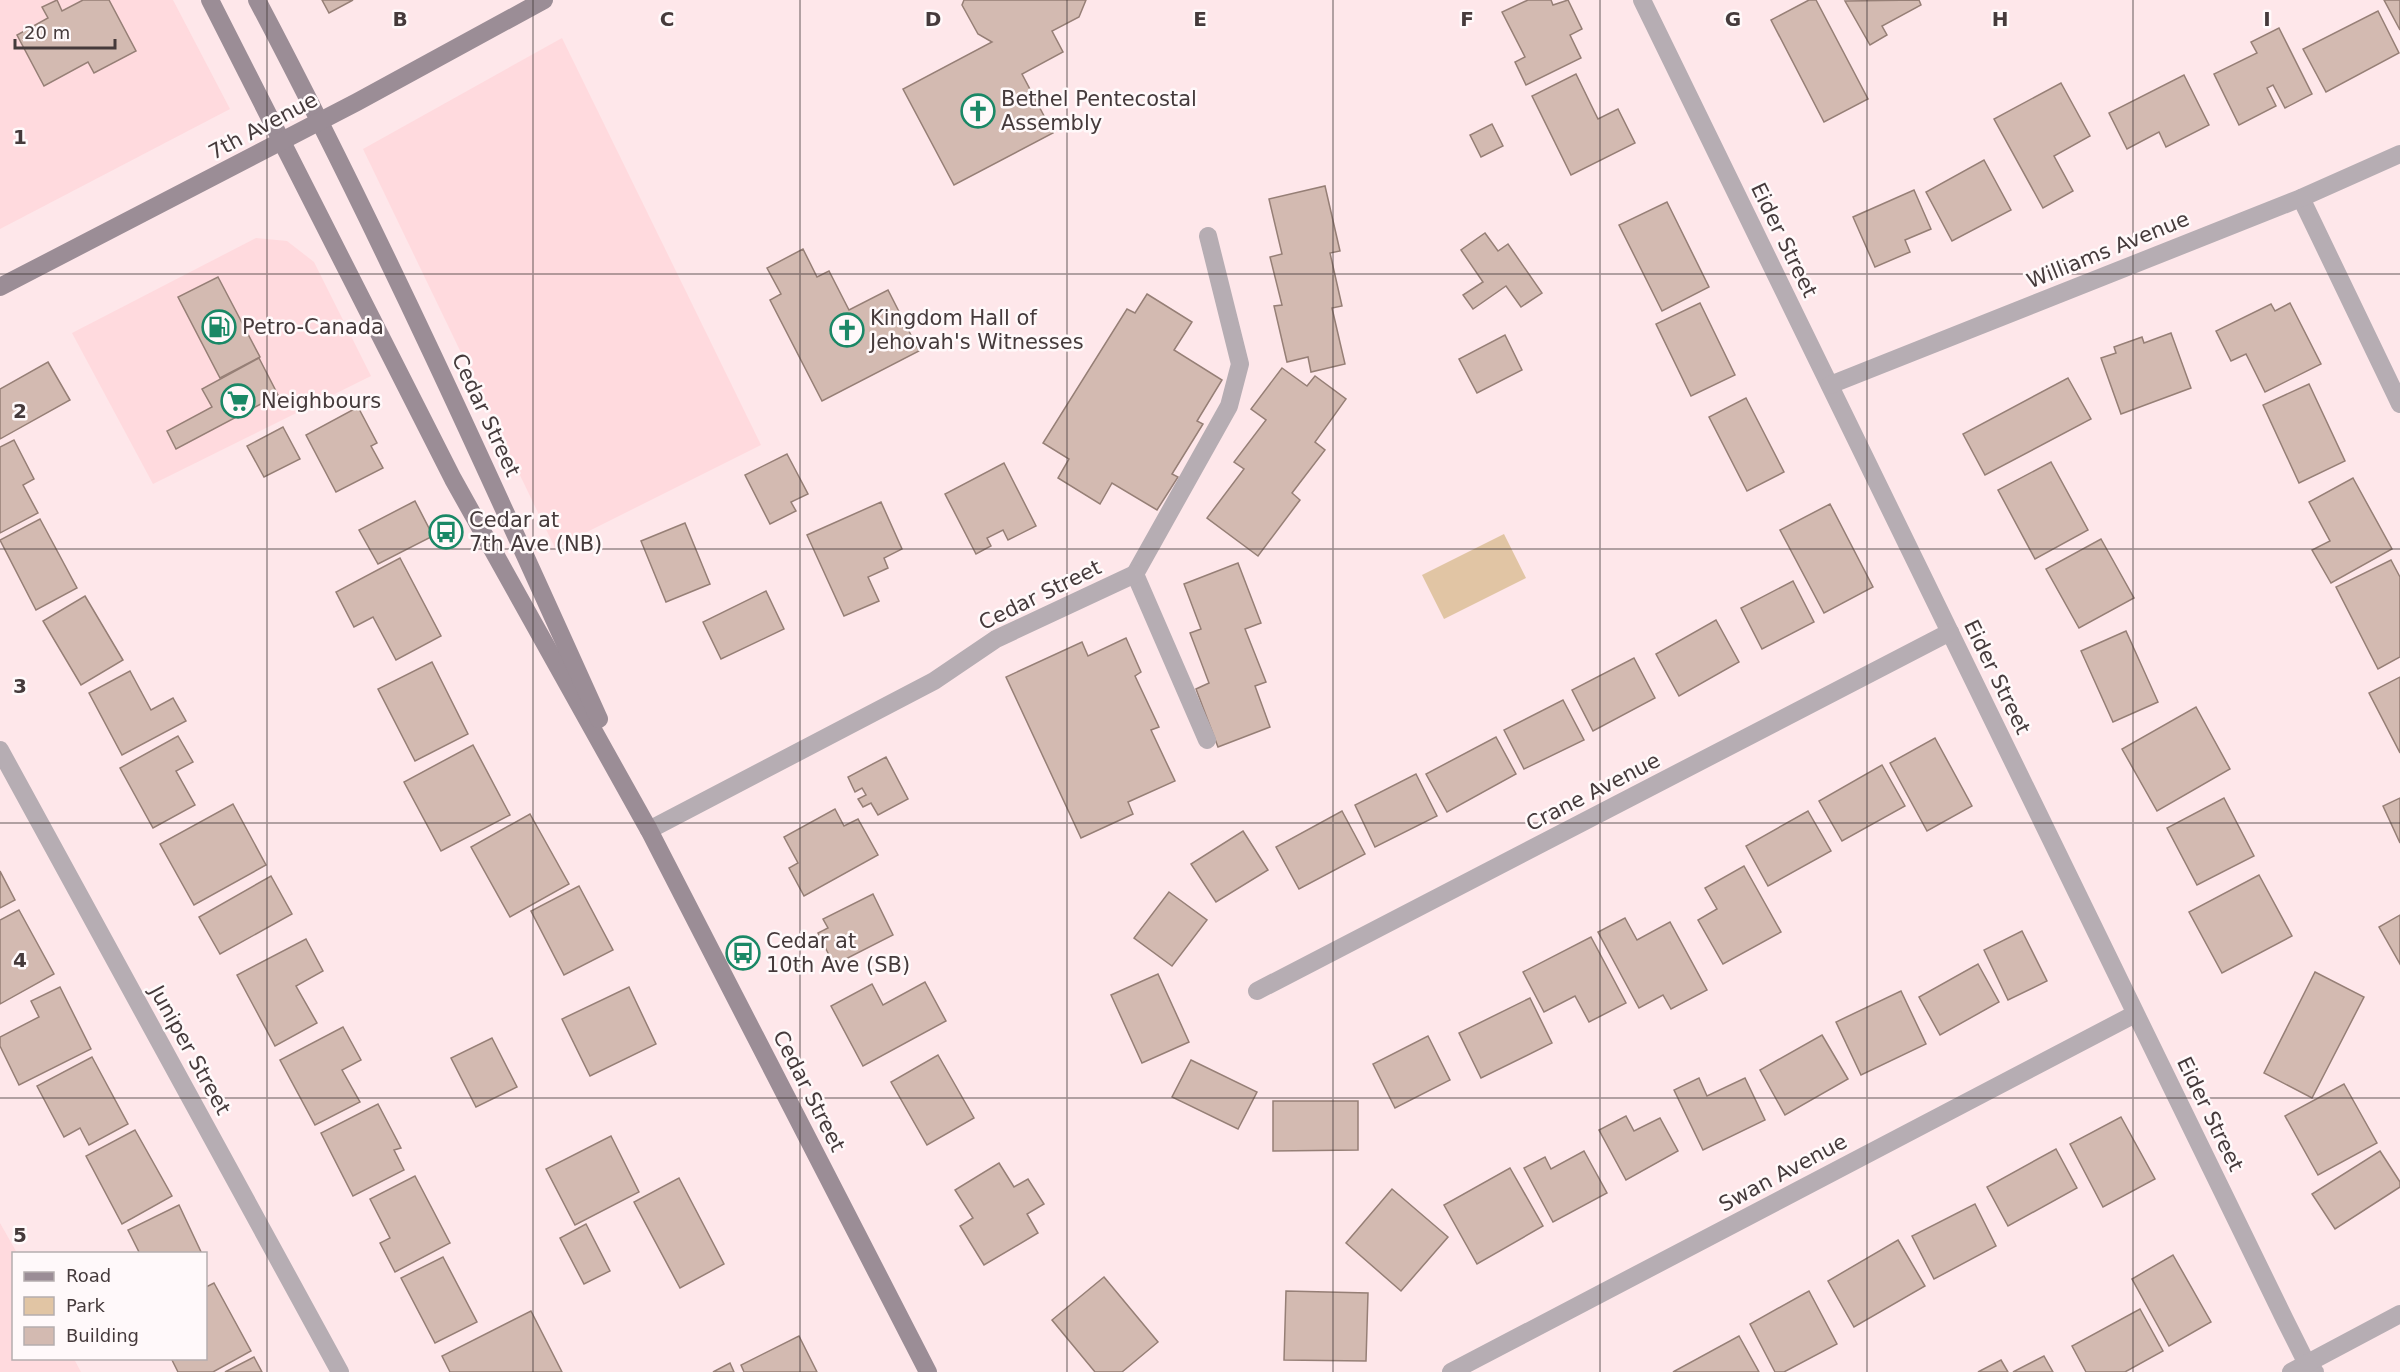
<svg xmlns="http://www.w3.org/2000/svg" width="2400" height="1372" font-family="'DejaVu Sans',sans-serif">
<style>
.built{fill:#ffdade}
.green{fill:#e1c5a4}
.building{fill:#d3bab1;stroke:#967f76;stroke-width:1.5}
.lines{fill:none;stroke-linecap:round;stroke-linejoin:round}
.street{stroke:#b6adb3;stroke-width:18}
.secondary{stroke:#9b8d96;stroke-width:18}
.grid{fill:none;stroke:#453a3b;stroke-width:1.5;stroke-opacity:0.55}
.labels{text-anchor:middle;stroke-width:5;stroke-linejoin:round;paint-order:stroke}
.poi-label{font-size:21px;fill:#453a3b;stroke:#fff9fa;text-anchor:start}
.street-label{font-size:21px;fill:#453a3b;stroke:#fff9fa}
.grid-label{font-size:20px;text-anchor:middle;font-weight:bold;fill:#453a3b;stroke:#fff9fa;stroke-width:5;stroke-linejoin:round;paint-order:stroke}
</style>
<rect width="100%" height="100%" fill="#fee7ea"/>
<g class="built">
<polygon points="0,0 173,0 230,109 0,229"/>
<polygon points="562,38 761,445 555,548 363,149"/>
<polygon points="256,238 287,241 314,262 371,376 153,484 72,333"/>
<polygon points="0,1223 17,1253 14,1254 14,1358 74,1359 81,1372 0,1372"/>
</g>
<polygon class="green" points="1504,534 1526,578 1444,619 1422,575"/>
<g class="building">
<polygon points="57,0 62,11 83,0 109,0 136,51 94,73 88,62 44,86 17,35 48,18 42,7"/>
<polygon points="322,0 353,0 329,13"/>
<polygon points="964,0 1086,0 1079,17 1052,31 1063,52 1022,74 1053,133 954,185 903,89 992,42 978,34 962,5"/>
<polygon points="1528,0 1551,0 1553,5 1568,0 1582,29 1570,35 1581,58 1526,85 1515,62 1525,57 1502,12"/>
<polygon points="1809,0 1816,0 1868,99 1824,122 1771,20"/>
<polygon points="1919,0 1921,5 1882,26 1887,35 1870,45 1845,1"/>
<polygon points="2384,0 2400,0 2400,30"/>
<polygon points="2378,11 2399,53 2326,92 2303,49"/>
<polygon points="2279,28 2312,94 2285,108 2273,85 2267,88 2276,106 2239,125 2214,74 2257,53 2251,42"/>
<polygon points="1576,74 1598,119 1618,109 1635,143 1571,175 1532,96"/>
<polygon points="2184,75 2209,125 2166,147 2159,132 2127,149 2109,113"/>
<polygon points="2061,83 2090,136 2054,156 2073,191 2043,208 1994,119"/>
<polygon points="1492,124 1503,146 1481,157 1470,135"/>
<polygon points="1984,160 2011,210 1952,241 1926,192"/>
<polygon points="1325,186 1340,251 1330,253 1342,306 1332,308 1345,364 1311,372 1308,357 1287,362 1274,306 1282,305 1270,257 1282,254 1269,199"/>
<polygon points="1914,190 1931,229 1905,240 1910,252 1875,267 1853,217"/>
<polygon points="1667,202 1709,287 1662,311 1619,225"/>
<polygon points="1485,233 1498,251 1508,244 1542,293 1521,307 1506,286 1473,309 1463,295 1483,282 1461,250"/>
<polygon points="803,249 817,277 829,271 849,310 888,290 919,351 822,401 770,300 781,294 767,268"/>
<polygon points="218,277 260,357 220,378 178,297"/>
<polygon points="1147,294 1192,322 1174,350 1222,380 1197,421 1203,424 1172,474 1178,477 1157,510 1112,483 1100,504 1058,478 1069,459 1043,443 1127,309 1135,313"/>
<polygon points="1700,303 1735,375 1691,396 1656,324"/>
<polygon points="2290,303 2321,364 2265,392 2246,354 2231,361 2216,331 2271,304 2275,311"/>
<polygon points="2171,333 2191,388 2121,414 2101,358 2116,353 2114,347 2142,337 2144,343"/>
<polygon points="1505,335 1522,370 1477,393 1459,359"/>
<polygon points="259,358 278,395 176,449 167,431 212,407 202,389"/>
<polygon points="48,362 70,400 0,439 0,389"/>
<polygon points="1282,368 1307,386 1315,376 1346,399 1315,442 1325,450 1292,493 1300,500 1258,556 1207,518 1244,469 1234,462 1266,420 1251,409"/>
<polygon points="2068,378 2091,419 1985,475 1963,434"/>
<polygon points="2309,384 2345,461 2299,483 2263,405"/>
<polygon points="1746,398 1784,472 1747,491 1709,417"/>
<polygon points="358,407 377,443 371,446 383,468 336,492 306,435"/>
<polygon points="283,427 300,459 264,477 247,446"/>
<polygon points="14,440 34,479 23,485 38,513 0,533 0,447"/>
<polygon points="787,454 808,494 791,502 796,511 770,524 745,475"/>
<polygon points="2051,462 2088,530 2035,559 1998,490"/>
<polygon points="1004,463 1036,526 1008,540 1003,530 987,538 991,546 976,554 945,494"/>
<polygon points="2353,478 2392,549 2331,583 2312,550 2330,541 2309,502"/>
<polygon points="415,501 433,536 378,564 359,530"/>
<polygon points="881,502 902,549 884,558 888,568 868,577 879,601 844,616 807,535"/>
<polygon points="1830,504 1873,587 1824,613 1780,530"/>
<polygon points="40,519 77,588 36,610 0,540"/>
<polygon points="685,523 710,584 666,602 641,541"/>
<polygon points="2101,539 2134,598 2079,628 2046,569"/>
<polygon points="400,558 441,636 396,660 373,617 354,627 336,592"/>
<polygon points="2391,560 2400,577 2400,657 2378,669 2336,587"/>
<polygon points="1238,563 1261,623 1245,629 1266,682 1255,686 1270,727 1218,747 1196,689 1209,683 1190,633 1201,629 1184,584"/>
<polygon points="1793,581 1814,622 1762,649 1741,608"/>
<polygon points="766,591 784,629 721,659 703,622"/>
<polygon points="85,596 123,660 81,685 43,621"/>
<polygon points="1716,620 1739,662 1679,696 1656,654"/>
<polygon points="2126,631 2158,702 2113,722 2081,651"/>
<polygon points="1126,638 1141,672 1135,676 1159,727 1151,730 1175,781 1128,802 1133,814 1081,838 1006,677 1082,642 1088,656"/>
<polygon points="1634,658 1655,698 1593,731 1572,690"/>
<polygon points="432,662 468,734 415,761 378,689"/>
<polygon points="130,671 151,710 173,698 186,721 122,755 89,693"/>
<polygon points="2400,677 2400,753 2369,693"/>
<polygon points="1563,700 1584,740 1524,769 1504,730"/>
<polygon points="2196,707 2230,769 2157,811 2122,749"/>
<polygon points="178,736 193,762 176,771 195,805 153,828 120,768"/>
<polygon points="1496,737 1516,774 1447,812 1426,774"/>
<polygon points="1935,738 1972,806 1927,831 1890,763"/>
<polygon points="473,745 510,815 441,851 404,782"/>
<polygon points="886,757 908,799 878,815 871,803 863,807 858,799 866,795 862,788 855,792 848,777"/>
<polygon points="1882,765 1905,806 1842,841 1819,801"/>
<polygon points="1416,774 1437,816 1375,847 1355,805"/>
<polygon points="2224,798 2254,856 2197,885 2167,828"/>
<polygon points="2400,798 2400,843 2383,806"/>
<polygon points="233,804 266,865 194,905 160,844"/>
<polygon points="835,809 844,826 858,819 878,855 804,896 789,868 798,863 784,837"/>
<polygon points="1342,811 1365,854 1299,889 1276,847"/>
<polygon points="1808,811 1831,851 1768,886 1746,846"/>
<polygon points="530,814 569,884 510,917 471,847"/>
<polygon points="1243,831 1268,870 1216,902 1191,864"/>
<polygon points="1744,866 1781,932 1723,964 1698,920 1717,909 1705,888"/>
<polygon points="0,871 15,900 0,908"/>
<polygon points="2259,875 2292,936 2222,973 2189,912"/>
<polygon points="271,876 292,914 220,954 199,917"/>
<polygon points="579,886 613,950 564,975 531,911"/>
<polygon points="1169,892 1207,920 1172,966 1134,938"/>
<polygon points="873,894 893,935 834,965 818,933 828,928 823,919"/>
<polygon points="19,910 54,974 0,1004 0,920"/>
<polygon points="2400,915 2400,964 2379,927"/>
<polygon points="1625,918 1637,940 1670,922 1707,990 1671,1009 1663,995 1639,1008 1598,932"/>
<polygon points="2022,931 2047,981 2008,1000 1984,950"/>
<polygon points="1591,937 1626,1003 1589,1022 1575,996 1544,1012 1523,972"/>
<polygon points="306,939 323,971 296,986 317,1023 275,1046 237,975"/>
<polygon points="1978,964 1999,1002 1940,1035 1919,997"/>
<polygon points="2315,972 2364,997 2312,1098 2264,1073"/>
<polygon points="1158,974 1189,1042 1142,1063 1111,995"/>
<polygon points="925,982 946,1021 863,1066 831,1006 872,984 883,1005"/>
<polygon points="60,987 91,1049 19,1085 0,1046 0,1037 39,1017 31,1001"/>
<polygon points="629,987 656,1044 590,1076 562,1019"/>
<polygon points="1901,991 1926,1044 1861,1075 1836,1022"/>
<polygon points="1530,998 1552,1043 1481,1078 1459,1033"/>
<polygon points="343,1027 361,1060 342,1070 360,1102 315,1125 280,1060"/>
<polygon points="1822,1035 1848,1079 1785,1115 1760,1070"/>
<polygon points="1428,1036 1450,1080 1395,1108 1373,1064"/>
<polygon points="492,1038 517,1087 476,1107 451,1058"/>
<polygon points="938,1055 974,1118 927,1145 891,1082"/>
<polygon points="92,1057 128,1124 89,1145 80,1128 64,1137 37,1086"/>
<polygon points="1191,1060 1257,1092 1238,1129 1172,1097"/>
<polygon points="1699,1078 1707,1096 1745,1078 1765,1120 1703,1150 1674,1090"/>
<polygon points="2344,1084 2377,1143 2318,1175 2285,1116"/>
<polygon points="1273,1101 1358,1101 1358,1150 1273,1151"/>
<polygon points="378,1104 401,1148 394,1150 404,1170 353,1196 321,1133"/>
<polygon points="1626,1116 1634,1131 1660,1118 1678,1151 1626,1180 1599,1130"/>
<polygon points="2121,1117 2155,1179 2103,1207 2070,1144"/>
<polygon points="135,1130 172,1196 122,1224 86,1156"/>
<polygon points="611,1136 639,1192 575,1225 546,1169"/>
<polygon points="2056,1149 2077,1188 2008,1226 1987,1187"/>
<polygon points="1584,1151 1607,1193 1553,1222 1524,1168 1545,1157 1551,1169"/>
<polygon points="2380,1151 2400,1182 2400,1187 2335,1229 2312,1194"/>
<polygon points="999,1163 1014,1187 1028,1179 1044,1204 1027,1214 1038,1233 984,1265 960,1226 973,1218 955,1190"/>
<polygon points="1510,1168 1543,1226 1477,1264 1444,1205"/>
<polygon points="415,1176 450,1243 395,1272 380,1243 390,1238 370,1199"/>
<polygon points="679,1178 724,1264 680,1288 634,1202"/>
<polygon points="1392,1189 1448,1237 1401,1291 1346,1243"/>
<polygon points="1975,1204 1996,1246 1934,1279 1912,1236"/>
<polygon points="179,1205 202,1254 140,1254 128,1230"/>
<polygon points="586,1224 610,1271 584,1284 560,1238"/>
<polygon points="1898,1240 1925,1286 1854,1327 1828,1281"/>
<polygon points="2173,1255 2211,1322 2169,1346 2132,1279"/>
<polygon points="443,1257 477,1322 435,1343 401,1278"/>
<polygon points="1104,1277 1158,1342 1122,1372 1095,1372 1052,1320"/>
<polygon points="214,1283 251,1351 213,1372 178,1372 171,1358 206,1358 206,1287"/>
<polygon points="1286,1291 1368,1293 1366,1361 1284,1360"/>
<polygon points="1809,1291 1837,1344 1784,1372 1775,1372 1750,1324"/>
<polygon points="2140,1309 2163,1351 2125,1372 2086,1372 2072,1346"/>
<polygon points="531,1311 562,1372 450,1372 442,1356"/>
<polygon points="799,1336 817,1372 744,1372 741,1365"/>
<polygon points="1739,1336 1759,1372 1673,1372"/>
<polygon points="2044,1356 2053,1372 2013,1372"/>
<polygon points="254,1357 262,1372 225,1372"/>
<polygon points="2001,1360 2008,1372 1978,1372"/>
<polygon points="730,1363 734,1372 713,1372"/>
</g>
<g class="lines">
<g class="street">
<polyline points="1642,0 2285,1320 2307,1364 2315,1372"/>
<polyline points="2301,198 2400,404"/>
<polyline points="1830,385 2301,198 2400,154"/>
<polyline points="1207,740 1135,574 1229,406 1240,364 1208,236"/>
<polyline points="0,750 340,1372"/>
<polyline points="649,830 934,681 996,639 1135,574"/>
<polyline points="1257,991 1950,632"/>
<polyline points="1451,1372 2135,1014"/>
<polyline points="2291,1372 2400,1314"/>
</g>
<g class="secondary">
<polyline points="210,0 453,479 649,830 928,1372"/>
<path d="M257,0C381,235 490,477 599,719"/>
<polyline points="0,287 357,102 544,0"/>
</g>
</g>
<path class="grid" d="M267,0V1372M533,0V1372M800,0V1372M1067,0V1372M1333,0V1372M1600,0V1372M1867,0V1372M2133,0V1372M0,274H2400M0,549H2400M0,823H2400M0,1098H2400"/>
<defs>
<g id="church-ring" transform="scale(1.725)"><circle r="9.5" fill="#fff9fa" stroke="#1a8866" stroke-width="1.5"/><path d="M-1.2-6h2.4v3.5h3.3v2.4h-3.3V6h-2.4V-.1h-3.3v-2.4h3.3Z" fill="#1a8866"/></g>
<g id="fuel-ring" transform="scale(1.725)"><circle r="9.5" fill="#fff9fa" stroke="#1a8866" stroke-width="1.5"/><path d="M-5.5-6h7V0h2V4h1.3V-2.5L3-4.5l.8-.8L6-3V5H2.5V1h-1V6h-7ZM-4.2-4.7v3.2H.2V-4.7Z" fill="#1a8866"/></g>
<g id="supermarket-ring" transform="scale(1.725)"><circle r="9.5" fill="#fff9fa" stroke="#1a8866" stroke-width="1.5"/><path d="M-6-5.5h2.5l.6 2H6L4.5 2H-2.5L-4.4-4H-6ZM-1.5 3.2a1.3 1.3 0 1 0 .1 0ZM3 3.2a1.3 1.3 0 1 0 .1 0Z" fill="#1a8866"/></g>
<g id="bus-ring" transform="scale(1.725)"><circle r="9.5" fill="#fff9fa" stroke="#1a8866" stroke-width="1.5"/><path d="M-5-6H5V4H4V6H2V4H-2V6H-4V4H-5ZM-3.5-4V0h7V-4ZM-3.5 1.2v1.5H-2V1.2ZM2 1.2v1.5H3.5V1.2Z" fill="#1a8866"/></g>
</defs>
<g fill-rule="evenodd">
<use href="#church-ring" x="978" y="111"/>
<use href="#fuel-ring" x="219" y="327"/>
<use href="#church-ring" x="847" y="330"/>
<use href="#supermarket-ring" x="238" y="401"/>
<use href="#bus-ring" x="446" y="532"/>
<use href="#bus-ring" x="743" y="953"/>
</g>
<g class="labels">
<g class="poi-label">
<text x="1001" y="106">Bethel Pentecostal<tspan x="1001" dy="24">Assembly</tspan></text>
<text x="870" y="325">Kingdom Hall of<tspan x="870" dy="24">Jehovah's Witnesses</tspan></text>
<text x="242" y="334">Petro-Canada</text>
<text x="261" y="408">Neighbours</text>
<text x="469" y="527">Cedar at<tspan x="469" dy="24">7th Ave (NB)</tspan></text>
<text x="766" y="948">Cedar at<tspan x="766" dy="24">10th Ave (SB)</tspan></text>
</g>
<g class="street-label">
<text transform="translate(263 126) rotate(-28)" y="7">7th Avenue</text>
<text transform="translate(1784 240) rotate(64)" y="7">Eider Street</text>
<text transform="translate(2108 250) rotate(-22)" y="7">Williams Avenue</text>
<text transform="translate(486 415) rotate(65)" y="7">Cedar Street</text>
<text transform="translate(1040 595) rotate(-26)" y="7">Cedar Street</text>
<text transform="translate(1997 677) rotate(64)" y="7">Eider Street</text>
<text transform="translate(1593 792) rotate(-27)" y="7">Crane Avenue</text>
<text transform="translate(190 1050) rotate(61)" y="7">Juniper Street</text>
<text transform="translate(809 1091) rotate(63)" y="7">Cedar Street</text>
<text transform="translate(2210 1114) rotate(64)" y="7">Eider Street</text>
<text transform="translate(1783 1173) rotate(-28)" y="7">Swan Avenue</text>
</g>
</g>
<g class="grid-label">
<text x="400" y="26">B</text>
<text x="667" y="26">C</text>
<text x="933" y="26">D</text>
<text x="1200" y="26">E</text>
<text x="1467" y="26">F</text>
<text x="1733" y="26">G</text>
<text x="2000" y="26">H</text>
<text x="2267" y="26">I</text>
<text x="20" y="144">1</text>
<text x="20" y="418">2</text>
<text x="20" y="693">3</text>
<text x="20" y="967">4</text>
<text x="20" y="1242">5</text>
</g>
<rect x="12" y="1252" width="195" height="108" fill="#fff9fa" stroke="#b5adae" stroke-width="1.5"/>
<rect x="24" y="1272" width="30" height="9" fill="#9b8d96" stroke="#b5adae" stroke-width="1.5"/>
<text x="66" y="1282" font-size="18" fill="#453a3b">Road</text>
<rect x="24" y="1297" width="30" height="18" fill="#e1c5a4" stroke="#b5adae" stroke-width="1.5"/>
<text x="66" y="1312" font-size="18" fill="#453a3b">Park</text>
<rect x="24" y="1327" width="30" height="18" fill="#d3bab1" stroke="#b5adae" stroke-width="1.5"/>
<text x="66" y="1342" font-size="18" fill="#453a3b">Building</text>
<path d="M15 39v9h100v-9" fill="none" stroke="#453a3b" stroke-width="3"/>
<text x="24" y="39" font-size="18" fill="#453a3b" stroke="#fff9fa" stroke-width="4.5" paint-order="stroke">20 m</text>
</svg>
